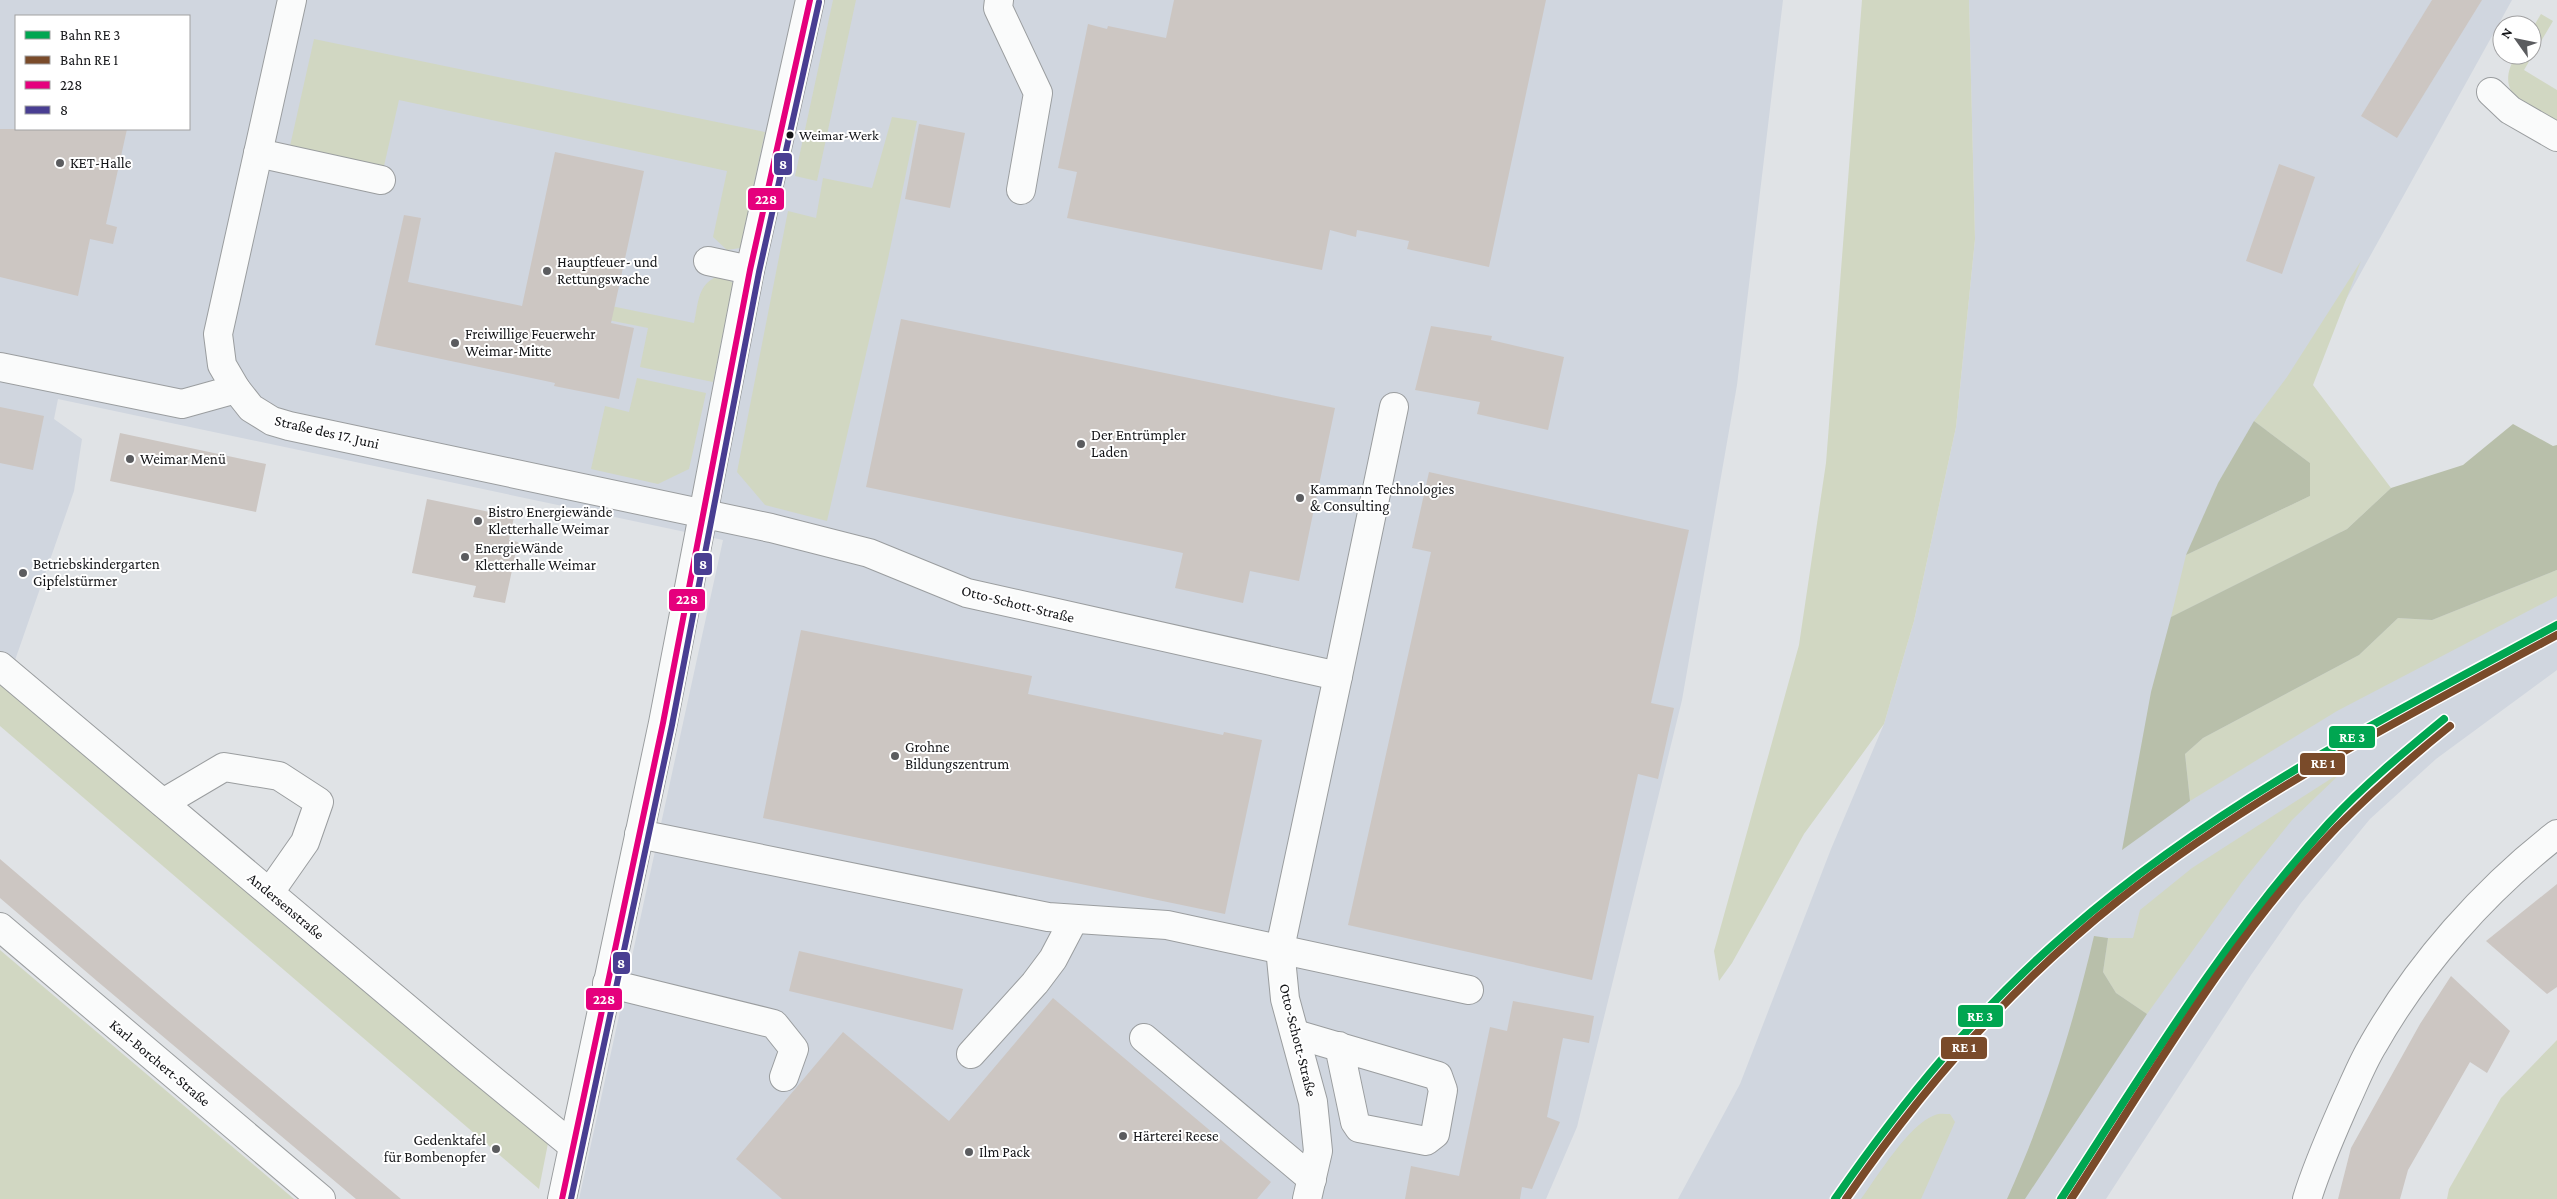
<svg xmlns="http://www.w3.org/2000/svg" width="2557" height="1199" font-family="'Crimson Pro',serif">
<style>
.built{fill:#d0d6df;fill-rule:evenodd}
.green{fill:#d1d7c2}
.forest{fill:#b8bfaa}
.building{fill:#ccc6c2}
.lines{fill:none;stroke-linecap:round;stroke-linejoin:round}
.minor-casing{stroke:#9a9d9f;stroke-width:30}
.minor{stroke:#fafbfb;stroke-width:28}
.bus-1-casing{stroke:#fff;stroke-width:10}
.bus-2-casing{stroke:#fff;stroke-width:10}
.bus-1{stroke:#e5007d;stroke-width:6}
.bus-2{stroke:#493e92;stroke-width:6}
.rail-1-casing{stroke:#fff;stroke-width:11}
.rail-2-casing{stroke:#fff;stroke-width:11}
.rail-1{stroke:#00a651;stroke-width:8}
.rail-2{stroke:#7a4b2a;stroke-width:8}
.bus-dot{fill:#131417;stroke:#fff;stroke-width:2}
.poi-dot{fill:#5b5c5f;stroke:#fff;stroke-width:2}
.labels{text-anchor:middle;stroke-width:4;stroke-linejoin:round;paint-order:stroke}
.bus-label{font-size:14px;fill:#131417;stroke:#fff;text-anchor:start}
.poi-label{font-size:15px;fill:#131417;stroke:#fff;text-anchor:start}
.street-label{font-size:15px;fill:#131417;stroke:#fff}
.line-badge{stroke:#fff;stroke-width:2}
.badge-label{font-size:14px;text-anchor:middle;font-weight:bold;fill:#fff}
</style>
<rect width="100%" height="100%" fill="#e0e3e6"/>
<g class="built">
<path d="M0,0H1783L1737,385L1682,700L1577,1127L1546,1199H579L723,540L58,399L54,419L82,439L74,491L13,666L0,655ZM16,16H189V129H16Z"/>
<polygon points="1969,0 2512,0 2328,332 2220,509 2557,573 2557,670 2436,759 2370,819 2301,903 2251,975 2106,1199 1678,1199 1740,1084 1831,849 1884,724 1914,621 1956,427 1975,239"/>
</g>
<g class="green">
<polygon points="833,0 856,0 817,181 795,176"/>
<polygon points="1862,0 1969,0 1975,239 1956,427 1914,621 1884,724 1804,834 1732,963 1719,981 1714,951 1799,645 1826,463"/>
<path d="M2541,14L2553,21L2524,70L2557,90V125C2528,106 2492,96 2516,55H2532V29Z"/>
<polygon points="314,39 765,132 740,248 727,250 713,237 727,171 399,100 384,166 290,146"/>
<polygon points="892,117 917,121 886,268 827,521 765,505 737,472 788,211 816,218 823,178 872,188"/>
<polygon points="2361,261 2313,385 2391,488 2347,529 2171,617 2186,555 2310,496 2310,463 2254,421 2287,377"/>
<path d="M721,275L733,283L713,382L640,367L648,328L608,320L611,306L694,323C699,301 697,283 721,275Z"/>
<polygon points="637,378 706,393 689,469 658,484 591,469 605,406 629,412"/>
<polygon points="2557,570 2557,596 2337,711 2190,801 2185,754 2203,738 2359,655 2398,618 2432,620"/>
<polygon points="0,666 551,1128 539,1189 0,726"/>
<polygon points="2343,771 2292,820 2242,882 2147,1014 2116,993 2103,972 2108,938 2133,938 2140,910 2192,868"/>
<polygon points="0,950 294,1199 0,1199"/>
<polygon points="2557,1040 2557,1199 2447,1199 2449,1189 2501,1098"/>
<path d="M1950,1114L1955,1122L1921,1199H1861C1877,1177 1909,1124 1935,1115C1939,1113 1945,1114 1950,1114Z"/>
</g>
<g class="forest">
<polygon points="2254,421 2310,463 2310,496 2186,555 2218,483"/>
<polygon points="2513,424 2553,446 2557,445 2557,570 2432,620 2398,618 2359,655 2203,738 2185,754 2190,801 2122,850 2151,692 2171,617 2347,529 2391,488 2463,465"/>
<path d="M2094,936L2108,938L2103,972L2116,993L2147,1014L2025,1199H2007C2046,1112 2072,1029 2094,936Z"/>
</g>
<g class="building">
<polygon points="1174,0 1546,0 1489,267 1407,249 1409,241 1357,230 1356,237 1330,230 1322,270 1067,218 1077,172 1058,168 1088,24 1107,29 1108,26 1166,38"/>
<polygon points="2432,0 2482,0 2397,138 2361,116"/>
<polygon points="919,124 965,133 950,208 905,199"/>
<polygon points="0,129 127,129 106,224 117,227 113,244 90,239 78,296 0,277"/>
<polygon points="555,152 644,171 611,323 634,328 619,399 554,386 555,383 375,345 404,215 421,218 408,282 522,306"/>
<polygon points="2279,164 2315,177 2282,274 2246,261"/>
<polygon points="901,319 1335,408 1299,581 1250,571 1243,603 1175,588 1183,553 866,487"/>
<polygon points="1431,326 1492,336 1491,340 1564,357 1548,430 1477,414 1480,402 1415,390"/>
<polygon points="0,407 44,416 33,470 0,463"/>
<polygon points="120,433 266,464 256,512 110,481"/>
<polygon points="1429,472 1689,530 1651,703 1674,708 1658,779 1638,774 1592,980 1348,925 1431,552 1412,548"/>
<polygon points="427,499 514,517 509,540 518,542 505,603 473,597 476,586 412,573"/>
<polygon points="801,630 1032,676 1028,694 1223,735 1224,732 1262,740 1225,914 763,818"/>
<polygon points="0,859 172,1006 401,1199 356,1199 97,981 0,898"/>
<polygon points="2557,884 2557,987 2547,994 2486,941"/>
<polygon points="799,951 963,989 953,1030 789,991"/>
<polygon points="2451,976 2510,1031 2487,1073 2470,1062 2408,1170 2400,1199 2338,1199 2351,1148 2420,1024"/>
<polygon points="1053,998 1271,1182 1257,1199 782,1199 736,1159 843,1032 949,1121"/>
<polygon points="1513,1001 1594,1016 1589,1043 1563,1038 1547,1117 1560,1122 1532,1189 1522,1187 1520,1199 1405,1199 1411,1166 1459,1176 1490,1027 1507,1031"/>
</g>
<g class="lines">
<g class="minor-casing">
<g id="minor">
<polyline points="292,0 218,334 222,365 236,389 251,408 272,421 289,426 771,528 869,553 967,593 1338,676 1280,948 1285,999 1313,1102 1318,1151 1307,1199"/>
<polyline points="999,0 998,8 1038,93 1021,190"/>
<polyline points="2491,92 2510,110 2557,137"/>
<polyline points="258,153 381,180"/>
<polyline points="708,261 750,270"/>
<polyline points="0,367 182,404 236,389"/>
<polyline points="0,666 467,1059 573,1146"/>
<polyline points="1338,676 1394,407"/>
<polyline points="163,803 224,767 279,776 319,802 305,842 270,892"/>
<polyline points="639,834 1048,917 1167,925 1469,990"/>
<polyline points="0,927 321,1199"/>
<polyline points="607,983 774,1024 794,1049 784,1077"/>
<polyline points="1295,1034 1438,1076 1443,1090 1435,1134 1426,1141 1359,1128 1355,1122 1339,1046"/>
<polyline points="1144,1038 1312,1179"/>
<polyline points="971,1054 1035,983 1053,959 1074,919"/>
<polyline points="562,1199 663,723 750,270 810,0"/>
<path d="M2307,1199C2317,1166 2331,1135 2345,1103C2354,1084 2362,1063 2373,1045C2419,964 2484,891 2557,834"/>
</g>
</g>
<use href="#minor" class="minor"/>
<g class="bus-1-casing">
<polyline id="bus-1" points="562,1199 663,723 750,270 810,0"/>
</g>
<g class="bus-2-casing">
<polyline id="bus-2" points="571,1199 672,725 759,272 819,2"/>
</g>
<use href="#bus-1" class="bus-1"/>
<use href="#bus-2" class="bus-2"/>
<g class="rail-1-casing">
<g id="rail-1">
<path d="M1835,1199C1903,1101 1978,1009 2069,931C2214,804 2388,716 2557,625"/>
<path d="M2061,1199C2145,1070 2225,937 2329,823C2364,785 2404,752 2444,719"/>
</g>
</g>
<g class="rail-2-casing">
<g id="rail-2">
<path d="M1846,1199C1923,1087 2012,985 2119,900C2253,794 2407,716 2557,635"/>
<path d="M2071,1199C2154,1072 2232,936 2337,827C2373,791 2410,758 2450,726"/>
</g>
</g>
<use href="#rail-1" class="rail-1"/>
<use href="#rail-2" class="rail-2"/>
</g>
<circle class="bus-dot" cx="790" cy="135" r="4.5"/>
<g class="poi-dot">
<circle cx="60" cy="163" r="5"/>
<circle cx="547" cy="271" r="5"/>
<circle cx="455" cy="343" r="5"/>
<circle cx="1081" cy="444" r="5"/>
<circle cx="130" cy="459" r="5"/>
<circle cx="1300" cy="498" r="5"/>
<circle cx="478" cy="521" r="5"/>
<circle cx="465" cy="557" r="5"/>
<circle cx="23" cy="573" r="5"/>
<circle cx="895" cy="756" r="5"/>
<circle cx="1123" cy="1136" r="5"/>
<circle cx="496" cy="1149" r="5"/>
<circle cx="969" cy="1152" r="5"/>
</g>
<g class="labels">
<g class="bus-label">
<text x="799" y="140">Weimar-Werk</text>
</g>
<g class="poi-label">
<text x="70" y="168">KET-Halle</text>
<text x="557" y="267">Hauptfeuer- und<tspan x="557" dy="17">Rettungswache</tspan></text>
<text x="465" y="339">Freiwillige Feuerwehr<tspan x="465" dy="17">Weimar-Mitte</tspan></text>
<text x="1091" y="440">Der Entrümpler<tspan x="1091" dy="17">Laden</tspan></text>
<text x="140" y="464">Weimar Menü</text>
<text x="1310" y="494">Kammann Technologies<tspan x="1310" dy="17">&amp; Consulting</tspan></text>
<text x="488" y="517">Bistro Energiewände<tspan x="488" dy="17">Kletterhalle Weimar</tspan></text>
<text x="475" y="553">EnergieWände<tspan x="475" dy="17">Kletterhalle Weimar</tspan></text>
<text x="33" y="569">Betriebskindergarten<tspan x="33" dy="17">Gipfelstürmer</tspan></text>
<text x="905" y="752">Grohne<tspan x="905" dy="17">Bildungszentrum</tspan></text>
<text x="1133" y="1141">Härterei Reese</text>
<text x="486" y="1145" text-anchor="end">Gedenktafel<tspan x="486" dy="17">für Bombenopfer</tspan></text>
<text x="979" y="1157">Ilm Pack</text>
</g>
<g class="street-label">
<text transform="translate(327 432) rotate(13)" y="5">Straße des 17. Juni</text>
<text transform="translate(1018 604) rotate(14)" y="5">Otto-Schott-Straße</text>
<text transform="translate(286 906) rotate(40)" y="5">Andersenstraße</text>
<text transform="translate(1298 1040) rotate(76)" y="5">Otto-Schott-Straße</text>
<text transform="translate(160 1063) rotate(40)" y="5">Karl-Borchert-Straße</text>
</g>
</g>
<g class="line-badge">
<rect x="773" y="152" width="20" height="24" rx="5" fill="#493e92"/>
<rect x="747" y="187" width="38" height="24" rx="5" fill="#e5007d"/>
<rect x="693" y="552" width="20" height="24" rx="5" fill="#493e92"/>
<rect x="668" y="588" width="38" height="24" rx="5" fill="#e5007d"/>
<rect x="2328" y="725" width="48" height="24" rx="5" fill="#00a651"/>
<rect x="2299" y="752" width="47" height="24" rx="5" fill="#7a4b2a"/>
<rect x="612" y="951" width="19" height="24" rx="5" fill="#493e92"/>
<rect x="585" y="987" width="38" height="24" rx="5" fill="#e5007d"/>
<rect x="1957" y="1004" width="47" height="24" rx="5" fill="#00a651"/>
<rect x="1940" y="1036" width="48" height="24" rx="5" fill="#7a4b2a"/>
</g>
<g class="badge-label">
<text x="783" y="169">8</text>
<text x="766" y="204">228</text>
<text x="703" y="569">8</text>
<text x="687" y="604">228</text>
<text x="2352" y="742">RE 3</text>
<text x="2323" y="768">RE 1</text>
<text x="621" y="968">8</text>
<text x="604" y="1004">228</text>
<text x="1980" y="1021">RE 3</text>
<text x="1964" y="1052">RE 1</text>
</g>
<rect x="15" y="15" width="175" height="115" fill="#ffffff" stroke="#a1a1a2"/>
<rect x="25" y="31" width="25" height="8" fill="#00a651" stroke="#a1a1a2"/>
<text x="60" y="40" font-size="15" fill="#131417">Bahn RE 3</text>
<rect x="25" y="56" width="25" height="8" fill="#7a4b2a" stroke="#a1a1a2"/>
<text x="60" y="65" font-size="15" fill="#131417">Bahn RE 1</text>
<rect x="25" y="81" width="25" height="8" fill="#e5007d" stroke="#a1a1a2"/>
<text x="60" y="90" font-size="15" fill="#131417">228</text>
<rect x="25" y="106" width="25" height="8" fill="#493e92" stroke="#a1a1a2"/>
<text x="60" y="115" font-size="15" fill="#131417">8</text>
<g transform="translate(2517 40) rotate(303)"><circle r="24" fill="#ffffff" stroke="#a1a1a2"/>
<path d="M0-4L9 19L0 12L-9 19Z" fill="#5b5c5f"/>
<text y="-8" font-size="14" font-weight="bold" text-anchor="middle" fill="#131417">N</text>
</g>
</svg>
